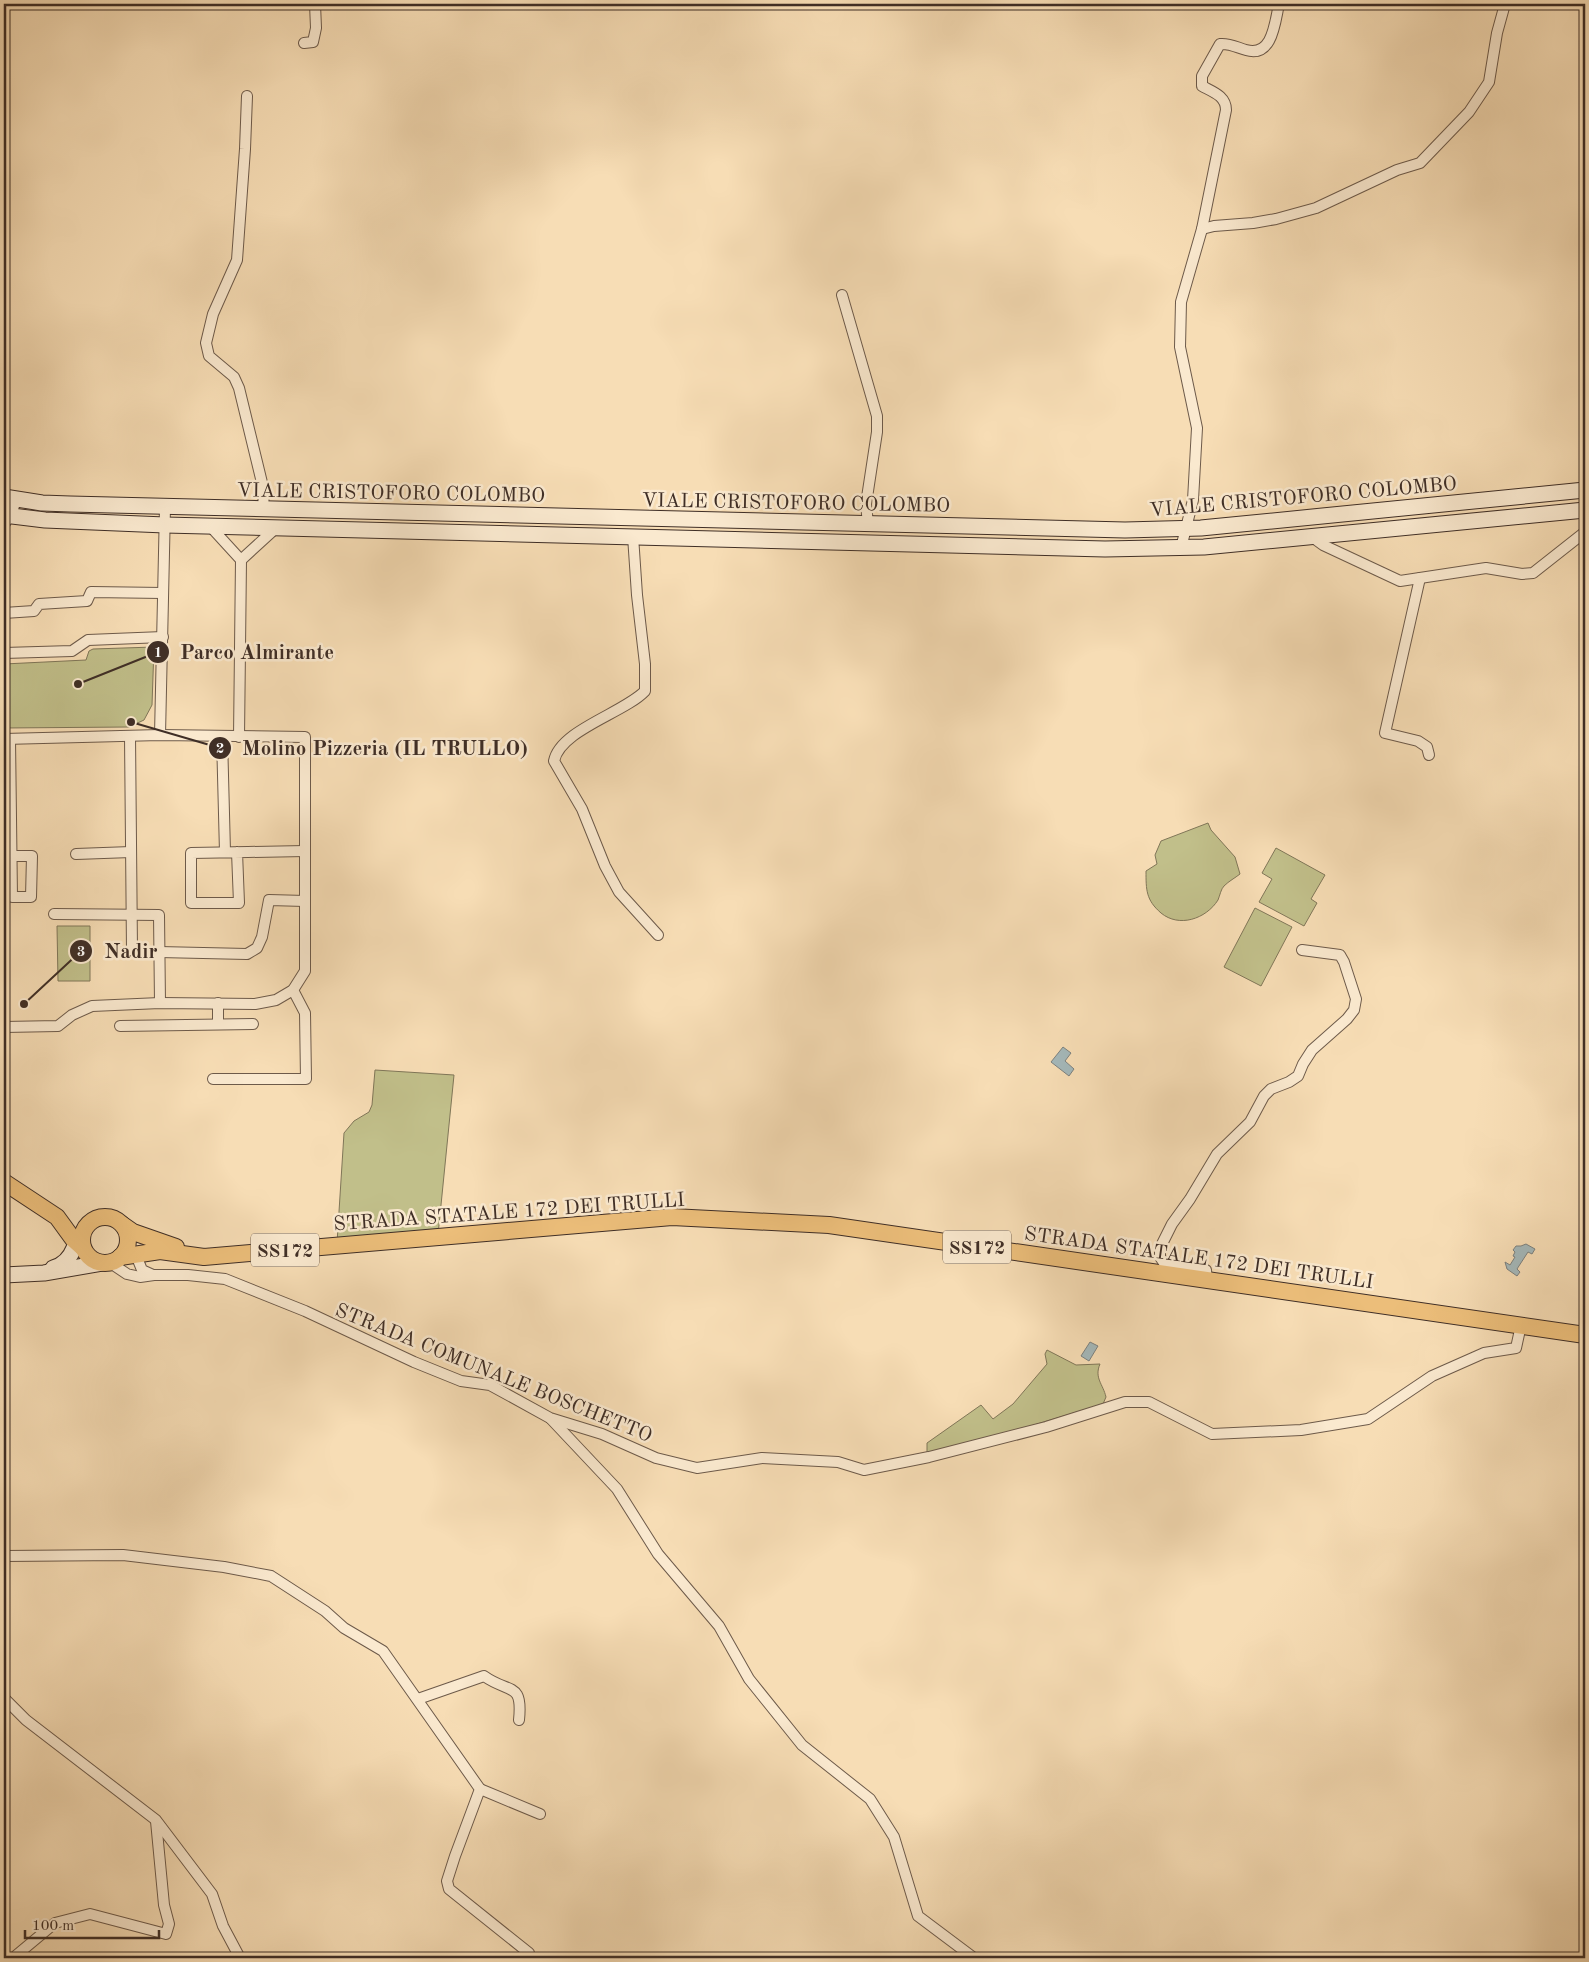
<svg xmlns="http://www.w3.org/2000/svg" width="1589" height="1962" font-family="'Old Standard TT',serif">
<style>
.green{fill:#c1bf8a;stroke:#807658}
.water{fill:#a4b8ba;stroke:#7c817f}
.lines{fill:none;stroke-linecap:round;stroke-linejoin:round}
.street-casing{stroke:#6d5a4a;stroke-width:12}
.secondary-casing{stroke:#3f2e26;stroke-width:17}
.primary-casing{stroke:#3f2e26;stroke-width:18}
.street{stroke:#fae9cf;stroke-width:10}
.secondary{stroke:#fae9cf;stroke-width:15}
.primary{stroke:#ecbe7a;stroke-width:16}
.labels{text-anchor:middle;stroke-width:5;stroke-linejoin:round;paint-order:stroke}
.shield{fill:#fae9cf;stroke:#776659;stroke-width:1}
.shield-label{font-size:19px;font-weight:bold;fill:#3f2e26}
.street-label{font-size:20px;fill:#3f2e26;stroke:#fae9cf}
.leader{fill:none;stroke:#3f2e26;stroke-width:2}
.callout-dot{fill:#3f2e26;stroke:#fae9cf;stroke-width:2}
.mark-label{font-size:15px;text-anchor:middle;font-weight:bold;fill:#fff}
.callout-label{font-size:21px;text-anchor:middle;font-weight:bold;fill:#3f2e26;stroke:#fae9cf;stroke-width:5;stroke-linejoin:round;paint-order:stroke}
</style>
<rect width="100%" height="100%" fill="#f7ddb5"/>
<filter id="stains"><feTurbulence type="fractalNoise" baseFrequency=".004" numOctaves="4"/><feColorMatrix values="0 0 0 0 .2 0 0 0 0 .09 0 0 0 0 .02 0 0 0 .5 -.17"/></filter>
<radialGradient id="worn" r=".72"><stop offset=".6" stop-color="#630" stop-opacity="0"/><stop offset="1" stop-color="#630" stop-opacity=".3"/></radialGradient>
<g class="green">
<polygon points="154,647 152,705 144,720 129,727 4,728 4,664 86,660 89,651 93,649"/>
<path d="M1208,823L1211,830L1235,857L1240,874C1235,878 1229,881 1224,886C1221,889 1220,895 1218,900C1206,919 1179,928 1161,913C1146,900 1146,890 1146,871L1157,864L1155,855L1161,841Z"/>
<polygon points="1276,848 1325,875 1311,899 1317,903 1304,926 1259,902 1272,879 1262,873"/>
<polygon points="1255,908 1292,927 1261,986 1224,967"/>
<polygon points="57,926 90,926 90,981 58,981"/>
<polygon points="375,1070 454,1075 438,1235 337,1243 344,1133 354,1121 369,1112 372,1105"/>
<path d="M1047,1350L1076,1365L1100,1364C1094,1378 1103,1384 1106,1397L1103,1404L968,1445L927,1455V1443L981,1405L993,1419L1013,1404L1047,1364L1045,1354Z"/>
</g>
<g class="water">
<polygon points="1063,1047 1071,1053 1065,1061 1074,1069 1069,1076 1051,1062"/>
<polygon points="1526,1244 1535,1249 1532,1254 1528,1252 1517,1269 1520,1272 1517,1276 1507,1269 1505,1262 1510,1265 1515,1257 1513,1256 1515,1252 1513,1250 1516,1246 1521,1246"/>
<polygon points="1090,1342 1098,1346 1089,1361 1081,1356"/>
</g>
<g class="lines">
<g class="street-casing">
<g id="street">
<polyline points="304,43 313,42 316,28 315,4"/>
<polyline points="247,96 245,149 237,260 213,314 206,343 209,356 234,377 239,388 264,491 263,509"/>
<polyline points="1202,229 1214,226 1253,223 1276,219 1316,208 1397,170 1420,163 1469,112 1489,82 1497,33 1505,4"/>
<polyline points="842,295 877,416 877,432 866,504 868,524"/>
<polyline points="4,525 13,509 16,500"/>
<polyline points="209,525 241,560 277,527"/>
<path d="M633,536L637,595L645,664V691C624,713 560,730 554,761L582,809L605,866L619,892L658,935"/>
<polyline points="1312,537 1323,545 1400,581 1486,568 1522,574 1533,573 1585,532"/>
<path d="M1181,548L1193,500L1197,428L1180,347L1181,302L1202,229L1226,110C1226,96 1213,92 1202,86V76L1220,44C1230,43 1238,48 1246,50C1273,58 1275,21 1279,4"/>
<polyline points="1420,578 1385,733 1418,741 1427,747 1429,755"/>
<polyline points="4,613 34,611 39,604 87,601 91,592 163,593"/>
<polyline points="4,653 72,651 88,640 163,637"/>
<polyline points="160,735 165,507"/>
<polyline points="130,736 132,950"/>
<polyline points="222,737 225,852"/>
<polyline points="239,737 241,560"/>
<polyline points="4,739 160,735 305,737 305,971 293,990 276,1000 255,1004 160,1003 92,1006 72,1015 58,1026 4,1027"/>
<polyline points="10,739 12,897 31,897 32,856 12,856"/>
<path d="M237,852L239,903H191V853C229,852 267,852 305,851"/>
<polyline points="76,854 131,852"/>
<polyline points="54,914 159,915 160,1003"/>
<polyline points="159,952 247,954 257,948 262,937 269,900 305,901"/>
<polyline points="218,1003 218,1024"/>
<polyline points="120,1026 253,1024"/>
<polyline points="213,1079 306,1079 305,1013 293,990"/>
<polyline points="136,1255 142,1270 153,1275"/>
<polyline points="109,1262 127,1274 140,1277 154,1275 188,1275 225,1279 305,1311 414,1362 461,1381 490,1385 550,1418 602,1434 656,1458 697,1468 762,1458 838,1462 864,1470 929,1457 1046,1427 1125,1402 1149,1402 1212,1434 1301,1430 1368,1419 1432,1376 1484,1353 1516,1348 1521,1325"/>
<polyline points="1207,1280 1206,1270 1199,1267 1164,1263 1160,1257 1160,1248 1172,1224 1190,1199 1217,1154 1250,1122 1264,1096 1271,1089 1289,1082 1298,1076 1303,1064 1312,1050 1347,1019 1354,1010 1356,999 1344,962 1340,955 1302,950"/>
<polyline points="551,1419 617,1489 658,1554 719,1626 749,1679 802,1745 870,1799 894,1837 918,1916 974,1958"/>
<polyline points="4,1556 123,1555 224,1567 271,1576 325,1611 344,1628 383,1651 480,1789 455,1856 447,1881 449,1889 529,1953"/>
<polyline points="4,1698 26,1720 156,1820 212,1894 223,1926 240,1958"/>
<path d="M418,1699L484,1676C509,1694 523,1681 519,1720"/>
<polyline points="480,1789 540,1814"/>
<polyline points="13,1958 55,1923 90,1914 166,1934 169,1924 164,1905 156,1821"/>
</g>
</g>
<g class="secondary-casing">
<g id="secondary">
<polyline points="4,497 42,503 70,504 1125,530 1201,528 1585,490"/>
<polyline points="4,515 45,520 165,525 1105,549 1204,547 1585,510"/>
<path d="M53,1268C64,1265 70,1258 74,1248"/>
<polyline points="4,1275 44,1273 102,1263"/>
</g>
</g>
<g class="primary-casing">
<g id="primary">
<polyline points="4,1182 57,1217 73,1239 83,1248"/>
<circle cx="105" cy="1240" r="23"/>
<polyline points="123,1225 133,1232 176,1247"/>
<polyline points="120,1257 160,1251 204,1257 672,1217 829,1225 1585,1335"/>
</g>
</g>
<use href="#street" class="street"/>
<use href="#secondary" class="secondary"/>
<use href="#primary" class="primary"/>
</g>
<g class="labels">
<g class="shield">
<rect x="943" y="1230.5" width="68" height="33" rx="4"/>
<rect x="251" y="1233.5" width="68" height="33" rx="4"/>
</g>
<g class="shield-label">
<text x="977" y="1254">SS172</text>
<text x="285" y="1257">SS172</text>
</g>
<g class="street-label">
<text transform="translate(391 492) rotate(1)" y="7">VIALE CRISTOFORO COLOMBO</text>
<text transform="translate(1303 496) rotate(-5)" y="7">VIALE CRISTOFORO COLOMBO</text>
<text transform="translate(796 502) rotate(1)" y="7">VIALE CRISTOFORO COLOMBO</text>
<text transform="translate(509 1211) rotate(-4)" y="7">STRADA STATALE 172 DEI TRULLI</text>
<text transform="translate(1199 1257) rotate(8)" y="7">STRADA STATALE 172 DEI TRULLI</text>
<text transform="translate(494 1372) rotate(22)" y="7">STRADA COMUNALE BOSCHETTO</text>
</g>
</g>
<path class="leader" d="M78 684L158 652M131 722L220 748M24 1004L81 951"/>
<g class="callout-dot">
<circle cx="78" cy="684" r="5"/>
<circle cx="131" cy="722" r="5"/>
<circle cx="24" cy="1004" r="5"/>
<circle cx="158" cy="652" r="12"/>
<circle cx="220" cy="748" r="12"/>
<circle cx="81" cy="951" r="12"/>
</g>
<g class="mark-label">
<text x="158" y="657">1</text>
<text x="220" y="753">2</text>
<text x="81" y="956">3</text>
</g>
<g class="callout-label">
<text x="257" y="659">Parco Almirante</text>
<text x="385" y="755">Molino Pizzeria (IL TRULLO)</text>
<text x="131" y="958">Nadir</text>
</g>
<rect width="1589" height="1962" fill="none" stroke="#f7ddb5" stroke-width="20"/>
<rect x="5" y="5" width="1579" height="1952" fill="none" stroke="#3f2e26" stroke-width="2.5"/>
<rect x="10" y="10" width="1569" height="1942" fill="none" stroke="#3f2e26"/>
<path d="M25 1930v8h134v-8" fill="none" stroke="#3f2e26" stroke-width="2.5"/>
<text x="32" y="1930" font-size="15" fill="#3f2e26" stroke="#fae9cf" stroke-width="4" paint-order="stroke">100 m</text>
<rect width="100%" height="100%" filter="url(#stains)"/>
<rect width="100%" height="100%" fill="url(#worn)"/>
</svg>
